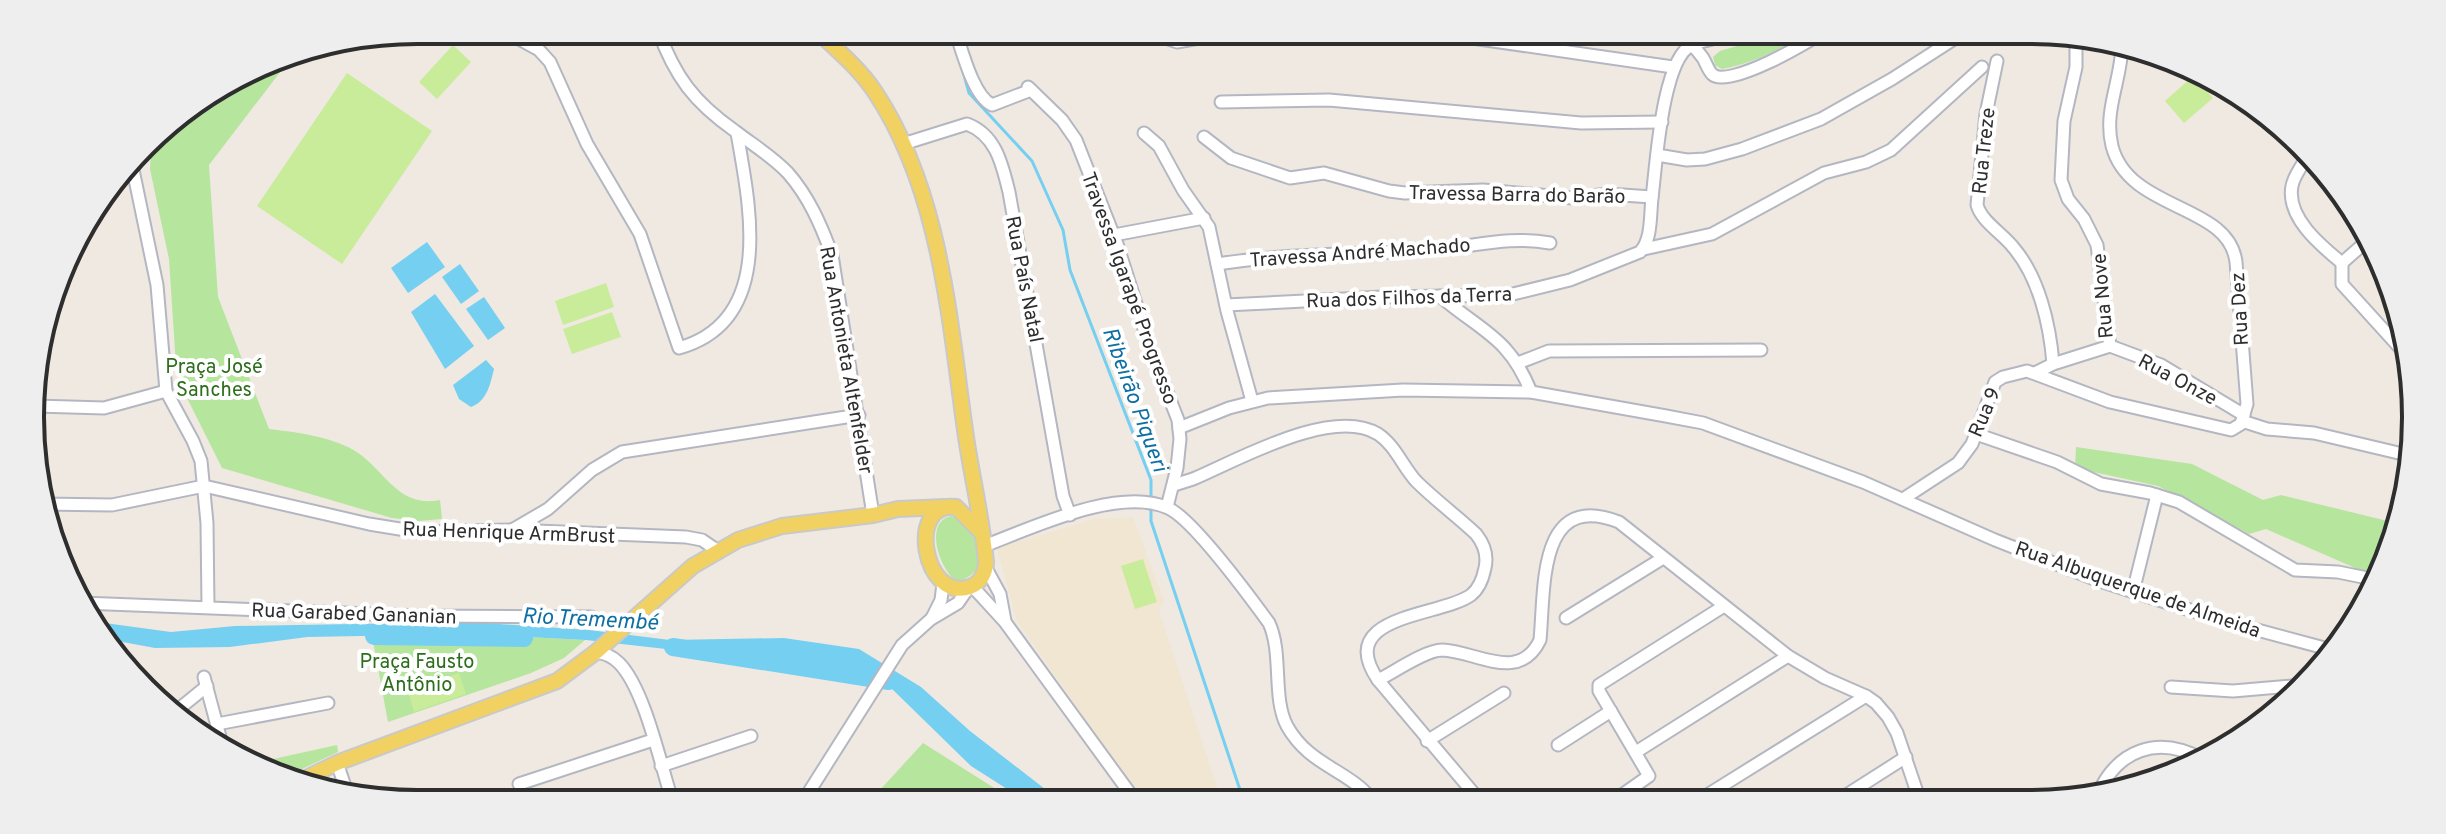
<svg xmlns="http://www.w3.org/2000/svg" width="2446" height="834" font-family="Overpass,sans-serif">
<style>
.education{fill:#f0e6d1}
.green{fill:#b6e59e}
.pitch{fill:#c9ec9a}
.water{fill:#75cff0}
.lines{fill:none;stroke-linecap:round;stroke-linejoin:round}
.stream{stroke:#75cff0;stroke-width:3}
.river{stroke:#75cff0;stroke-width:18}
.minor-casing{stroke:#b4b7c1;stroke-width:15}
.major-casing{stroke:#c9c9c9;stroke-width:18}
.minor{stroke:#fff;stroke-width:11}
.major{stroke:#f2d163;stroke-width:14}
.labels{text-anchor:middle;stroke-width:8;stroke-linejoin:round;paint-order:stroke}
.street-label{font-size:20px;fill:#2e2e2e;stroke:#fff}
.park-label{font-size:20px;fill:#2c6e1b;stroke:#fff}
.water-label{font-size:22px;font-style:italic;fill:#0d6fa3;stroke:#fff}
.rim{fill:none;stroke:#2e2e2e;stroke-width:4}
</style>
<rect width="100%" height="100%" fill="#efe9e1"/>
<polygon class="education" points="1133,517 1164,601 1159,611 1222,802 1144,803 1017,621 997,548 1095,519"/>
<g class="green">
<path d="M1793,30H1812C1784,47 1755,63 1722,69L1715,65L1713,57L1720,51Z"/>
<path d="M294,54L209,165L218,297L269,429C295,432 325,436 348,447C384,464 394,509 440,500L442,519L418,521L392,518L222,468L184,392L176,366L169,259L150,169L152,138L162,126L269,59Z"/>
<polygon points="2076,447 2192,464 2263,500 2281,495 2400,524 2378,578 2266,529 2249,534 2158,486 2075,468"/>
<path d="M951,516C979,525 996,575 956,581C940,570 923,522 951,516Z"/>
<polygon points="470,634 585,640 564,658 531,673 388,722 372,636"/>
<polygon points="923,743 1018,803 868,803"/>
<polygon points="337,745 338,752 285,777 255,763"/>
</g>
<g class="pitch">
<polygon points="453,45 471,62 437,99 419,82"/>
<polygon points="347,73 432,131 342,264 257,206"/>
<polygon points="2193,76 2213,98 2184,123 2165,101"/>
<polygon points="606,283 614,307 563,325 555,301"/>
<polygon points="612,312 621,337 572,354 563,329"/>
<polygon points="1143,559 1157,602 1135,609 1121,566"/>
<polygon points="459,673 466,694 414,712 408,691"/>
</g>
<g class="water">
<polygon points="427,242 445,267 408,293 391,268"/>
<polygon points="460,264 479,291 461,304 442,277"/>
<polygon points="435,294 474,346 445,369 411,312"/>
<polygon points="484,297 505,328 488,340 466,309"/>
<path d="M486,360L494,369C490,385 487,401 471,407L459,399L453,385Z"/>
<polygon points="90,621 171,632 235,626 470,622 589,630 670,640 784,638 859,649 921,687 970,731 1063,803 1029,803 971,766 889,686 838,666 752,653 675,650 586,640 470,634 307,637 230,647 155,648 101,638"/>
</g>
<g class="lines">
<g class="stream">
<polyline points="961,64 969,93 1032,161 1063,230 1070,270 1151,480 1151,501"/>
<polyline points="1151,508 1151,521 1244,802"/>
</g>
<g class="river">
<polyline points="374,636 524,638"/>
<polyline points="673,647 889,681"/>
</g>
<g class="minor-casing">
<g id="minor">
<path d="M470,30L505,34L519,39L539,50L550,62L587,144L640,234L679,348C775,321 750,207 737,133"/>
<path d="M658,30C675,77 694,102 735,131C753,145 772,156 788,173C809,197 821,225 832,255L873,515"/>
<path d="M955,30C962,50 973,96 992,105L1031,90"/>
<polyline points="1142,30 1177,42 1244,30"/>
<polyline points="1333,30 1391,36 1465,37 1673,67"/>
<path d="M1669,30C1681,36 1695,46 1703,58C1706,63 1708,70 1712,74C1727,90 1811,41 1826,30"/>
<polyline points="828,41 842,30"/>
<path d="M1997,61L1986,114L1977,205C1982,222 2002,233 2013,247C2039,277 2050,325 2053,364"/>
<polyline points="1028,87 1062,120 1076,140 1117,244 1151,351 1178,420 1180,439 1177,468 1167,507"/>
<polyline points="1221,102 1329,100 1581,123 1662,122"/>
<polyline points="1144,133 1159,146 1183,190 1209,227 1227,311 1252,401"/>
<polyline points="1204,137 1231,158 1290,178 1324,173 1389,191 1405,193 1483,190 1573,198 1608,194 1652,197"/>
<path d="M903,144L967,124C996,135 1002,164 1009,192L1063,496L1070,515"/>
<polyline points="1657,155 1687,160 1705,159 1742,149 1821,119 1892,79 1968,30"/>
<path d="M2306,157C2302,167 2294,175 2292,186C2286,217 2320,245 2342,263"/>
<polyline points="132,165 157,285 166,391 193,441 201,461 207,523 208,607"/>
<polyline points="1114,235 1204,218"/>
<polyline points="1644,249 1712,234 1824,173 1866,162 1891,150 1982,67"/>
<polyline points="2342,263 2342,284 2410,359"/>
<polyline points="2342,263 2369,239"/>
<path d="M1217,264C1287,253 1357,255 1427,250C1471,248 1506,235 1550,243"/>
<path d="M1440,296C1482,332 1509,337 1531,392"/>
<path d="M1226,305L1383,297L1509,295L1570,280L1640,252C1652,240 1650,215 1652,198C1656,167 1662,58 1692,45C1706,39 1736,34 1753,30"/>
<polyline points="2110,346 2161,365 2244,415"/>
<polyline points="1518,363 1549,351 1761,350"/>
<polyline points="2035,373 2053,364 2110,346 2097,245 2084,219 2068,199 2061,180 2064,121 2076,67 2076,36"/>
<polyline points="36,406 104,408 166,391"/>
<polyline points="2242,421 2267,429 2314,433 2407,455"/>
<polyline points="1179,428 1229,408 1268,398 1403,390 1531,392 1666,416 1703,423 1863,482 1995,540 2097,580 2224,621 2332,650"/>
<polyline points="1976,434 2057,462 2101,484 2150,493 2179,502 2295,570 2338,572 2377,580"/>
<path d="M1174,485L1193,479C1238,460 1332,406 1378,434C1395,445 1403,467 1416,481C1435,500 1457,516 1476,534C1484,544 1488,555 1485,568C1483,578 1480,588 1471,595C1441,617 1333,614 1378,680L1481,802"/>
<path d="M1903,499L1958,463L1972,444L1995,382L2003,377L2027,371L2110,402L2231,430L2241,424L2247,404L2236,262C2229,203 2129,212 2112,146C2103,109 2123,77 2122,42"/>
<polyline points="42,504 112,505 204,486 369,524 418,532 512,530 686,537 702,540 718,551"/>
<polyline points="512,530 548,509 592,470 622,452 859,415"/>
<path d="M984,546C1032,528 1119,486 1168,508C1193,519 1250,597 1269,623C1283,653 1272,698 1287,726C1310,767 1349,769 1374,802"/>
<polyline points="986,568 1000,594 1005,621"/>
<polyline points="972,586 1005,622 1137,803"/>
<polyline points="2133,592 2157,495"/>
<polyline points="82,603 421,616 591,617 611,622 623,629"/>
<polyline points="932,618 941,600 943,584"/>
<polyline points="1566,618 1663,558"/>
<path d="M596,652C606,654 612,656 619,663C645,689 661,767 673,803"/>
<polyline points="204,677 223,748"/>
<path d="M1378,680C1394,672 1426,650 1442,650C1476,651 1519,684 1540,640C1545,589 1537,490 1619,522L1788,656L1825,678L1866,696L1876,703L1888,717L1897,733L1920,801"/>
<polyline points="2171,687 2233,691 2303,685"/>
<polyline points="175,712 207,686"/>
<polyline points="217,724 328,703"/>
<polyline points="1427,741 1504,693"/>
<polyline points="1558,745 1611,711"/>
<polyline points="1636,752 1788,656"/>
<polyline points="337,763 348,795"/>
<polyline points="661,766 751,736"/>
<polyline points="519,784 653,740"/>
<path d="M2097,796C2117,749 2158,735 2202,759"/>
<polyline points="1704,797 1866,696"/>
<polyline points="1837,801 1906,757"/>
<polyline points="1612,802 1649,776 1599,691 1599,685 1724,606"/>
<polyline points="802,803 902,645 931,619 958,603 969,587"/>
</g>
</g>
<g class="major-casing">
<g id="major">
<path d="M816,30C836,49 859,68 875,92C940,190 949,316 965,430C971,474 982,517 986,562C986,572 981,583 970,587C923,603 906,500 956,507L982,533"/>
<polyline points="298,782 337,763 557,681 596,652 693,566 738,540 782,526 873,515 898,509 945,507"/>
</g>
</g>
<use href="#minor" class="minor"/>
<use href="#major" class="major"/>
</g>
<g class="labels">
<g class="street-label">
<text transform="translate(1983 151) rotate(-84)" y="7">Rua Treze</text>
<text transform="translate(1517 194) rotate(1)" y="7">Travessa Barra do Barão</text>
<text transform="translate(1360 252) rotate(-4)" y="7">Travessa André Machado</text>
<text transform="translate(1025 279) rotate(79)" y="7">Rua País Natal</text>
<text transform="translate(1130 288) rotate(70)" y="7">Travessa Igarapé Progresso</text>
<text transform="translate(2102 296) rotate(-95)" y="7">Rua Nove</text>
<text transform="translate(1409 297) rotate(-2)" y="7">Rua dos Filhos da Terra</text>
<text transform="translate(2239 309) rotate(-93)" y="7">Rua Dez</text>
<text transform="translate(847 360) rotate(80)" y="7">Rua Antonieta Altenfelder</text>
<text transform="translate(2178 379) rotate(28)" y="7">Rua Onze</text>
<text transform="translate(1984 412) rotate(-67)" y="7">Rua 9</text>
<text transform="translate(509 532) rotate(2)" y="7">Rua Henrique ArmBrust</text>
<text transform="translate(2138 589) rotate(19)" y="7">Rua Albuquerque de Almeida</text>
<text transform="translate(354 613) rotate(2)" y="7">Rua Garabed Gananian</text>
</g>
<g class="park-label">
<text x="214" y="373">Praça José<tspan x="214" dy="23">Sanches</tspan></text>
<text x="417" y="668">Praça Fausto<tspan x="417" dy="23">Antônio</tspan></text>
</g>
<g class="water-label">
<text transform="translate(1136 399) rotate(70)" y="8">Ribeirão Piqueri</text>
<text transform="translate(590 618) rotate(3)" y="8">Rio Tremembé</text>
</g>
</g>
<path d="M0 0H2446V834H0ZM417 44H2029A373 373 0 0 1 2402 417V417A373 373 0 0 1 2029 790H417A373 373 0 0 1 44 417V417A373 373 0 0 1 417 44Z" fill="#eee" fill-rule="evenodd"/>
<path class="rim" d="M417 44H2029A373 373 0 0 1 2402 417V417A373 373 0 0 1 2029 790H417A373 373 0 0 1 44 417V417A373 373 0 0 1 417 44Z"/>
</svg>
